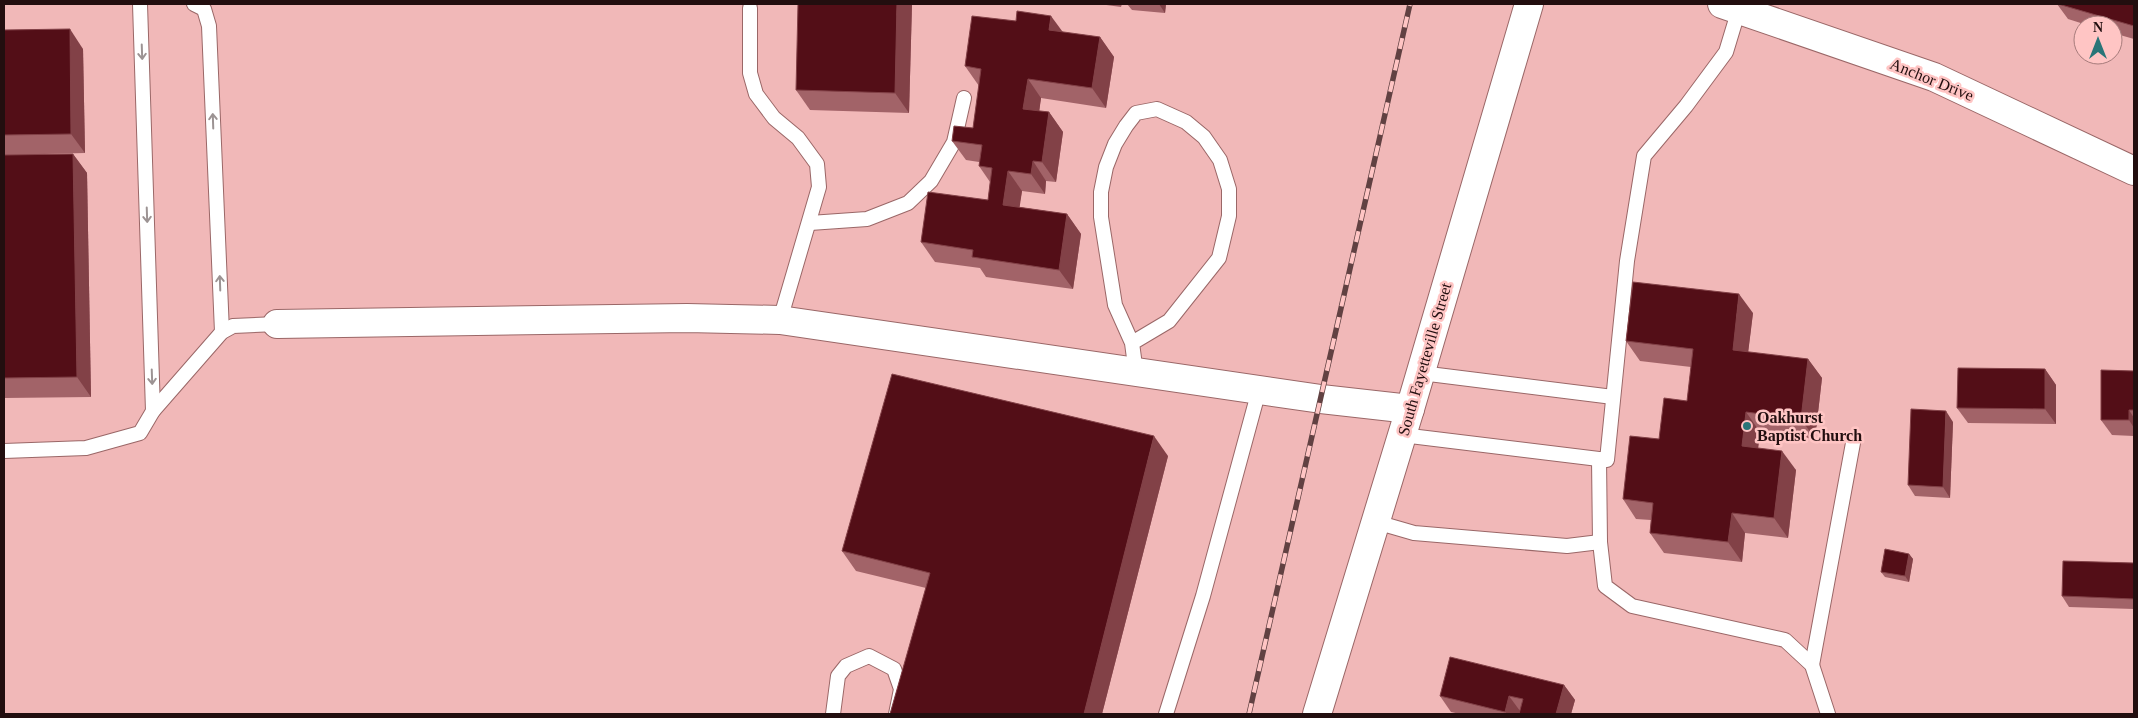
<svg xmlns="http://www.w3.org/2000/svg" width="2138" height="718" font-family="Georgia,serif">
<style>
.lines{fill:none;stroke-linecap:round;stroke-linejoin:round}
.service-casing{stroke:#9a6767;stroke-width:16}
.minor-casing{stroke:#9a6767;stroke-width:30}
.primary-casing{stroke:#9a6767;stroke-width:30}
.service{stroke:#fff;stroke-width:14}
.minor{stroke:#fff;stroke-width:28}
.primary{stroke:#fff;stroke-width:28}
.rail-casing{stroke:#614142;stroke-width:5.5}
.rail{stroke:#ffc5c4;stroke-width:4;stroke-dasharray:11;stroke-linecap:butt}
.wall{fill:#a26368}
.shaded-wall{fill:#824147}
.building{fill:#530e17;stroke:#824147}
.oneway{stroke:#9c9393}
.poi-dot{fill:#2a7578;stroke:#ffc5c4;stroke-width:2}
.labels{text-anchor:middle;stroke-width:5;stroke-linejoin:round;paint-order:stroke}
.street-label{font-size:16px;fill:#220e0f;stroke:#ffc5c4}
.poi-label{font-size:16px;font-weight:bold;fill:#220e0f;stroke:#ffc5c4;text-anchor:start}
</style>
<rect width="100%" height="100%" fill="#f1b8b8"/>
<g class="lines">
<g class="service-casing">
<g id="service">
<polyline points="140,4 153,411"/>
<polyline points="194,4 204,9 209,26 222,332"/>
<polyline points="750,8 750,73 756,94 774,118 798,138 817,164 819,187 780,320"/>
<polyline points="810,223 867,219 908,203 931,181 954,142 964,98"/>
<polyline points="1132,343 1169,321 1219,258 1229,216 1229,189 1220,160 1204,137 1186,122 1157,109 1136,113 1126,126 1115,144 1106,167 1101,192 1101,217 1115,305 1132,343 1136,373"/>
<polyline points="1421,373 1613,397"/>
<polyline points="1402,435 1607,460 1627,261 1644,156 1686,106 1726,52 1739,9"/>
<polyline points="4,451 86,448 140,433 153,411 222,332 233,326 277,324"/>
<polyline points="1599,459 1600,542 1605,586 1632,606 1785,640 1812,665 1828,714"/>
<polyline points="1376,522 1414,533 1567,546 1600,542"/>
<polyline points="1812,665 1853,443"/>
<polyline points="833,714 838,676 846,666 869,656 894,669 901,689 896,714"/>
<polyline points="1166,714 1203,596 1259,390"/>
</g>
</g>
<g class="minor-casing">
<g id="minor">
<polyline points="1722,4 1934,77 2134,171"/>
<polyline points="277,324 687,318 780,320 1321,399 1410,409"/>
</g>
</g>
<g class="primary-casing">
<polyline id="primary" points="1317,714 1410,409 1529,4"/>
</g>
<use href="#service" class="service"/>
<use href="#minor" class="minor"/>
<use href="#primary" class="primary"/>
<g class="rail-casing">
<polyline id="rail" points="1249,714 1410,4"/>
</g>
<use href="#rail" class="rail"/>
</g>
<g class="wall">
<polygon points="912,4 909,113 810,110 796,90"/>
<polygon points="1099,4 1122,4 1121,7"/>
<polygon points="1127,4 1166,4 1165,13 1132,10"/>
<polygon points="2057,4 2134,4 2134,39 2113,33 2113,25 2087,25 2068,19"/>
<polygon points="4,30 83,49 85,153 4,155"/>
<polygon points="1062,32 1100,37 1114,57 1106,108 1041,98 1039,111 1049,112 1063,132 1056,182 1046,181 1045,194 1022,191 1019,207 1067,214 1081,234 1073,289 986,277 980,268 935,262 921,242 988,200 990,182 979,166 979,162 966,160 952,141 973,128 979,86 965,66"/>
<polygon points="73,154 87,173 91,397 4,398 4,155"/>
<polygon points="1753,313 1748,352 1808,359 1822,378 1815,439 1760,432 1758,448 1796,470 1788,538 1745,533 1742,562 1664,553 1650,533 1651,520 1636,519 1623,499 1659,439 1687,401 1691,367 1640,361 1626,341"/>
<polygon points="2045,369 2056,385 2056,424 1968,423 1957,408"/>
<polygon points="2134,371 2134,436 2112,435 2101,420"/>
<polygon points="1953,422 1950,498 1915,496 1908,485"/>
<polygon points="1168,456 1102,714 890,714 926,588 856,571 842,551"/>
<polygon points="1909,554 1913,559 1909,582 1885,577 1881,572"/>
<polygon points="2134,563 2134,609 2069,607 2062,596"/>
<polygon points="1564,685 1575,700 1571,714 1460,714 1451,712 1440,696"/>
</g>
<g class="shaded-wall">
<polygon points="897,4 912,4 909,113 895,93"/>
<polygon points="1159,4 1166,4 1165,13"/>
<polygon points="1051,16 1065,35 1049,30"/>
<polygon points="70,29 83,49 85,153 71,134"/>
<polygon points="1100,37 1114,57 1106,108 1092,88"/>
<polygon points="1028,79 1041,98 1037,128 1023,109"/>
<polygon points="1049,112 1063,132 1056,182 1042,162"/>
<polygon points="73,154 87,173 91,397 77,377"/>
<polygon points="1033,161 1046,181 1045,194 1031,174"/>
<polygon points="1008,171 1022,191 1017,225 1003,205"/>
<polygon points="1067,214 1081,234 1073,289 1059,270"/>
<polygon points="1739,294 1753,313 1746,370 1733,350"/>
<polygon points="1808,359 1822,378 1815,439 1801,419"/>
<polygon points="2045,369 2056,385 2056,424 2045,409"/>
<polygon points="2129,410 2134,418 2134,428 2129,420"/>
<polygon points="1946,411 1953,422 1950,498 1943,487"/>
<polygon points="1746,412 1760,432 1756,466 1742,446"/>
<polygon points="1154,436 1168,456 1102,714 1084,714"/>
<polygon points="1782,451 1796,470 1788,538 1774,518"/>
<polygon points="1732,513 1745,533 1742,562 1728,542"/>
<polygon points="1909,554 1913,559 1909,582 1905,576"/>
<polygon points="1564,685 1575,700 1571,714 1556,714"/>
<polygon points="1509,696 1520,711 1520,714 1507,714 1505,712"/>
</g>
<g class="building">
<polygon points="798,4 897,4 895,93 796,90"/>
<polygon points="2058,4 2134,4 2134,26"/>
<polygon points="1017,11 1051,16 1049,30 1100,37 1092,88 1028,79 1023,109 1049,112 1042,162 1033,161 1031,174 1008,171 1003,205 1067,214 1059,270 972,257 973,250 921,242 928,192 988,200 992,168 979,166 982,145 952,141 954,126 973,128 981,69 965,66 972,16 1016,21"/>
<polygon points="70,29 71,134 4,135 4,30"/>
<polygon points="73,154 77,377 4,378 4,155"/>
<polygon points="1633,282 1739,294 1733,350 1808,359 1801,419 1746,412 1742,446 1782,451 1774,518 1732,513 1728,542 1650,533 1653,503 1623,499 1630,436 1659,439 1664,398 1687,401 1693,349 1626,341"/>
<polygon points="1958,368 2045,369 2045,409 1957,408"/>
<polygon points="2101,370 2134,371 2134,410 2129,410 2129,420 2101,420"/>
<polygon points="892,374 1154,436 1084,714 890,714 930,573 842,551"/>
<polygon points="1911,409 1946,411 1943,487 1908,485"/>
<polygon points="1885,549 1909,554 1905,576 1881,572"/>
<polygon points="2063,561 2134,563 2134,599 2062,596"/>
<polygon points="1450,657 1564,685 1556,714 1519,714 1523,699 1509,696 1505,712 1440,696"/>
</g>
<defs><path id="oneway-shaft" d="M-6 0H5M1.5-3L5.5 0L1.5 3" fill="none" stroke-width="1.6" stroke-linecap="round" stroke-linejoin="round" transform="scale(1.25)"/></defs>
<g class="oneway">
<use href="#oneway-shaft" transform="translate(142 52) rotate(88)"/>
<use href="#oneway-shaft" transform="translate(213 121) rotate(-92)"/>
<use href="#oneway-shaft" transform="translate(147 215) rotate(88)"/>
<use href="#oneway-shaft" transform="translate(220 283) rotate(-92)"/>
<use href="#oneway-shaft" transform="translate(152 377) rotate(88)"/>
</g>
<circle class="poi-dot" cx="1747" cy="426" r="5"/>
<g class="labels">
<g class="street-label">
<text transform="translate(1932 79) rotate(22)" y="6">Anchor Drive</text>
<text transform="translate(1424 359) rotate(-74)" y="6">South Fayetteville Street</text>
</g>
<g class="poi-label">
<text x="1757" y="423">Oakhurst<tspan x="1757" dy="18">Baptist Church</tspan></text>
</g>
</g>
<rect width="2138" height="718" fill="none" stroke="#220e0f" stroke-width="10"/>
<g transform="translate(2098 40)"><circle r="24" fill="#ffc5c4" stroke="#a77c7c"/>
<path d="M0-4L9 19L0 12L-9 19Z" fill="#2a7578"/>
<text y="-8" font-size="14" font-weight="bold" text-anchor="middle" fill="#220e0f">N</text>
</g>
</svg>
